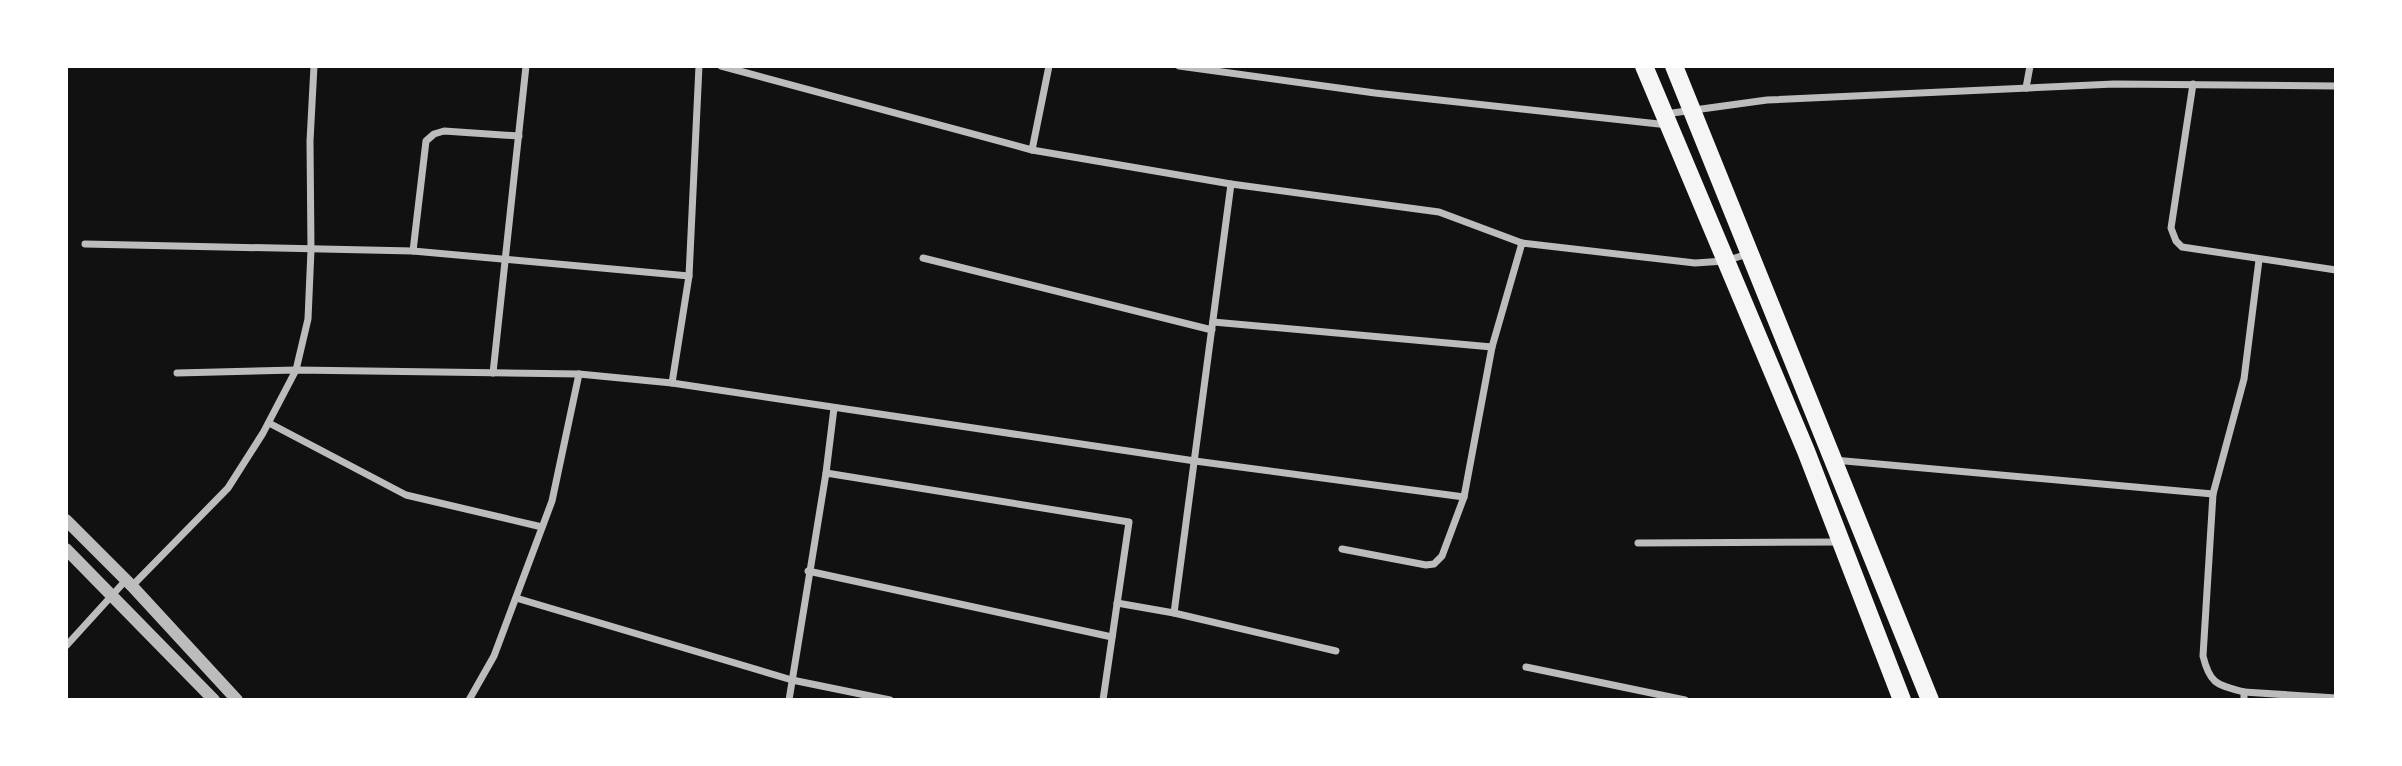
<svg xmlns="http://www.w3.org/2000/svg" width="2402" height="766" font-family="Roboto,sans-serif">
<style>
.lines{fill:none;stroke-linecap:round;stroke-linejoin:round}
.minor{stroke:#bcbcbc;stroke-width:7}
.tertiary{stroke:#bcbcbc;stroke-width:12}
.primary{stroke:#f5f5f5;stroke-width:18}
</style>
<rect width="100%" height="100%" fill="#111"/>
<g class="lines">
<g class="minor">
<polyline points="721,66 1032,150 1231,184 1439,212 1522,243"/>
<polyline points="1179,66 1375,93 1668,125"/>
<polyline points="2193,84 2171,228 2176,241 2182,247 2336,270"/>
<polyline points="2026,88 2030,66"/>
<polyline points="1665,114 1767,100 2114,84 2336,86"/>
<polyline points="1032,150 1049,66"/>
<polyline points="1231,184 1174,613 1336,651"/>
<polyline points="85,244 413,251 689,276"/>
<polyline points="413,251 426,141 434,134 444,131 519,136"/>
<polyline points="923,258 1212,330"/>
<polyline points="1213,322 1492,347"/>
<polyline points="177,373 296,370 579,374 672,383 1195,461 1464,497"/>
<polyline points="493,373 526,66"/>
<polyline points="672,383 689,276 699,66"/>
<polyline points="269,423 406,495 542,527"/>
<path d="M1834,460L2213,494L2203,656C2210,685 2218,685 2244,692V700"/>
<polyline points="826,473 834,408"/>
<polyline points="2213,494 2244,379 2259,260"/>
<polyline points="1638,543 1841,542"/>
<polyline points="1342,549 1426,565 1434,564 1442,556 1464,497 1492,347 1522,243 1695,263 1725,261 1748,254"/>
<polyline points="808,571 1112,637"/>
<polyline points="132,586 228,488 263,433 296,370 308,319 311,250 310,141 314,66"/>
<polyline points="516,598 792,680 890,700"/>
<polyline points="1117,603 1174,613"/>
<polyline points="66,646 126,580"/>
<polyline points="1526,667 1685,700"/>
<polyline points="2244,692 2336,698"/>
<polyline points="469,700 494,656 552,501 579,374"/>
<polyline points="789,700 826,473 1129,522 1103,700"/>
</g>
<g class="tertiary">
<polyline points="66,520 132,586 237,700"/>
<polyline points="66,549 214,700"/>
</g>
<g class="primary">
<polyline points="1644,66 1806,451 1902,700"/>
<polyline points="1674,66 1930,700"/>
</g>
</g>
<rect width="2402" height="766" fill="none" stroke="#ffffff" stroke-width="136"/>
</svg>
